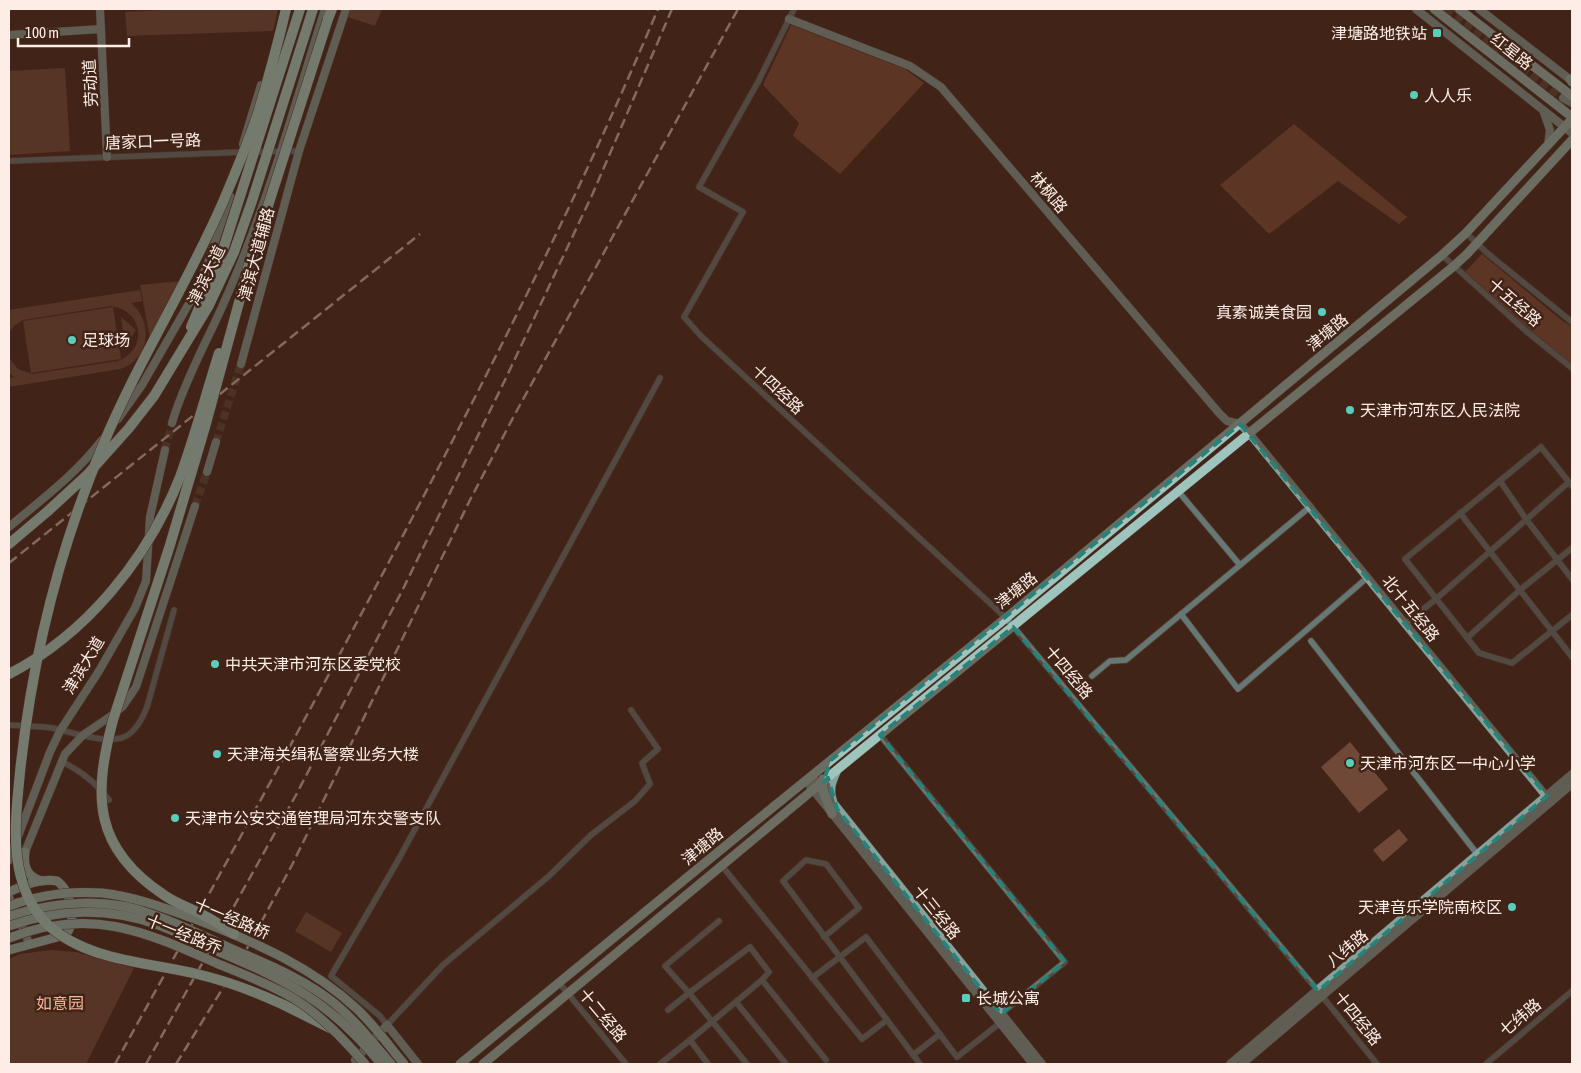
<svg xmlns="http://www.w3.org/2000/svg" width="1581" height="1073" font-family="'Asap Condensed','Noto Sans SC',sans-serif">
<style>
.green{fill:#704838}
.forest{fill:#7d4933}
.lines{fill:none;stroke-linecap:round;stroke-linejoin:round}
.secondary-tunnel{stroke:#5d4237;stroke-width:8;stroke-dasharray:8 4;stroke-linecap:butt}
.street-casing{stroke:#5b4035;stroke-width:7}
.secondary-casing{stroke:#5b4035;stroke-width:9}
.primary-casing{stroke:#5b4035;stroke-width:10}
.highway-casing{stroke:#5b4035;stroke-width:11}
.street{stroke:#667875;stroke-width:5.5}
.secondary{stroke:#85a39d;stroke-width:8}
.primary{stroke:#9dc4bd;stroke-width:9}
.highway{stroke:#b3e2d9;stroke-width:10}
.rail{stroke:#d1beb6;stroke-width:2.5;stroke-dasharray:10 5;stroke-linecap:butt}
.primary-bridge-casing{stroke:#5b4035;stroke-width:10;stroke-linecap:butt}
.highway-bridge-casing{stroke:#5b4035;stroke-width:11;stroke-linecap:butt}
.primary-bridge{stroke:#9dc4bd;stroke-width:9}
.highway-bridge{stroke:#b3e2d9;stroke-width:10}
.marked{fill:none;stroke:#27827a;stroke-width:4;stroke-dasharray:10 6;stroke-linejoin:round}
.poi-dot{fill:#5acebd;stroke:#412418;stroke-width:2}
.labels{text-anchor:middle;stroke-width:5;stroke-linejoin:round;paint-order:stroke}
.poi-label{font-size:16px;fill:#fdede6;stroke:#412418;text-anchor:start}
.street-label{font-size:16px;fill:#fdede6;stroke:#412418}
.park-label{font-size:16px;fill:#f8b59a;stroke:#412418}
</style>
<rect width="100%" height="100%" fill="#412418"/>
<g class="green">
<polygon points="184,9 278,9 273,31 127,36 125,12"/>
<polygon points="351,9 382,9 375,26 348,17"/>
<polygon points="65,68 70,151 9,155 9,71"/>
<polygon points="182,281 150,339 140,285"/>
<path d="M140,290L142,301L131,303C154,322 150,360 120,369L9,387V378L14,377L9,373V358L18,369L32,374L118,361C149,349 143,310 111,306L23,320L14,326L9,333V310Z"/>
<polygon points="113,307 121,359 31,373 23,321"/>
<polygon points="121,317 136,330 125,347"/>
<polygon points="1350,742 1388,789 1359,813 1321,767"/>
<polygon points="1399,829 1408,840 1383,862 1373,850"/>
<polygon points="306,912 342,933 331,952 295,931"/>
<polygon points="51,950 76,952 134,968 86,1064 9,1064 9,959 20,954"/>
</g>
<g class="forest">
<polygon points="791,25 905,69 924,83 840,174 793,136 799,123 763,85"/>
<polygon points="1294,124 1407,217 1399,224 1338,181 1269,234 1220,185"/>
<polygon points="1482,254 1560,319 1572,327 1572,366 1521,325 1465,272"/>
</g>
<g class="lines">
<g class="secondary-tunnel">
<polyline points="1446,9 1563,98"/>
<polyline points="216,442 241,364"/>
<polyline points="165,450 172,423"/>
<polyline points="195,506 207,472"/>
</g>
<g class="street-casing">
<g id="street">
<polyline points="794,9 758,82 699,187 743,212 684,317 701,336 1006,618 1322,996 1377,1064"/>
<polyline points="253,152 299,151"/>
<polyline points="9,161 244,152"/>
<polyline points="1466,233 1487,253 1572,322"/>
<polyline points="1442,255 1526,331 1572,368"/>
<polyline points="1500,481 1526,519 1572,579"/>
<polyline points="1572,486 1541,447 1405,559 1479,653 1512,663 1572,615"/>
<polyline points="1178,491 1240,565"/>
<polyline points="1460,513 1572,657"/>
<polyline points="1181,614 1238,689 1368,577"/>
<polyline points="1406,623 1436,599 1569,482"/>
<polyline points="1467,638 1520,590 1572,548"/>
<polyline points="1311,641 1478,855"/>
<polyline points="1092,676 1110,661 1126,660 1311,506"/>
<polyline points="631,710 658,749 642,763 650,784 635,801 591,835 549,876 443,965 387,1025 380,1016 331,976 396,864 660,378"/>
<path d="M9,725C23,726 38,726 52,728C71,732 101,743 121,738C134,735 143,718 147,707L174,610"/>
<polyline points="880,735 1065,962 1001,1014"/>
<path d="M61,761C82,772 94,781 109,800"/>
<polyline points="722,866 862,1039 887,1020"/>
<path d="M824,937L859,908L826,864L806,860L783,881C828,942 874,1003 920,1064"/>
<polyline points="812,978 866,937 957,1057 1000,1023"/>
<polyline points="560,984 626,1064"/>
<polyline points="736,1002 786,1064"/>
<polyline points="668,1010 689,993 665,966 719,921"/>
<polyline points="913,1055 940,1034"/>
<polyline points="660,1064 690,1040"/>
<polyline points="708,1064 690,1040 762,980 826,1060"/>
<polyline points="747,1064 689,993 750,947 769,972 762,980"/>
<polyline points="1486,1064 1572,991"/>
</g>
</g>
<g class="secondary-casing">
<g id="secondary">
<polyline points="100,9 107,157"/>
<polyline points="1416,9 1572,133"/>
<polyline points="1479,9 1572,81"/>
<polyline points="789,19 910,66 941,87 1219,413 1227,421 1240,424 1249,433 1551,802"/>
<polyline points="9,35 101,29"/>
<polyline points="1563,98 1572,103"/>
<polyline points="1544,113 1550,130 1548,145"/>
<polyline points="243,144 261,85"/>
<polyline points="241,364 299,151 346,9"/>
<polyline points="118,419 142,385 195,293 208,263 230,196"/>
<path d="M172,423C180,395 192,371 204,345C217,319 229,292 240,265C274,182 298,94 325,9"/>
<polyline points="207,472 216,442"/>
<path d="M9,527C41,500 76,474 102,440"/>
<polyline points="812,776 1042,1064"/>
<polyline points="806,781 1033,1064"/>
<path d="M833,801C829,789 832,782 837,771"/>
<polyline points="25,852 65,754 83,735 114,714 123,706 136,687 195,506"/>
<polyline points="9,860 50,752 60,731 99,671 135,608 146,581 150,517 165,450"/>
<polyline points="9,897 29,943"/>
<polyline points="358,1064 355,1060 387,1025 418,1064"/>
<polyline points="1230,1064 1572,774"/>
<polyline points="1242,1064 1572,784"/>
</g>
</g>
<g class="primary-casing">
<g id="primary">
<polyline points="1434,9 1572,117"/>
<polyline points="1459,9 1572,96"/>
<polyline points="1570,79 1572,82"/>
<polyline points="823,779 823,791 832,814"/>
<path d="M25,852C23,867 27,877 42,881"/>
<path d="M9,892C24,885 41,878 57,881C71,890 78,923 65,935L9,950"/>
<polyline points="460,1064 740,834 1006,618 1442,255 1466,233 1572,119"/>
<polyline points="483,1064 838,769 1454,266 1467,254 1572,140"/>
</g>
</g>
<g class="highway-casing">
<g id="highway">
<polyline points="328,19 332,9"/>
<polyline points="9,544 48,511"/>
<polyline points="284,1005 330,1028"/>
</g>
</g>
<use href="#street" class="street"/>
<use href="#secondary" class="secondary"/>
<use href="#primary" class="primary"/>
<use href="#highway" class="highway"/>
<g class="rail">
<polyline points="9,563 420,234"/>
<path d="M115,1064C218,878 321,692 420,503C505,341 587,178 658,9"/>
<polyline points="146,1064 296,795 403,589 505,380 593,193 672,9"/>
<polyline points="176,1064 244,954 292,865 470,500 515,414 738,9"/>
</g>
<g class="primary-bridge-casing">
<g id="primary-bridge">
<path d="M9,906C38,895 71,891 102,893C138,897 170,910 203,922C259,944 313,968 357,1009C375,1026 389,1046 404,1064"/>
<path d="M9,916C55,901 108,897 154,915C180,924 205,937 230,948C266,964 303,978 334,1003C355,1020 373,1043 391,1064"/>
<path d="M9,926C57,909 109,907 158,925C178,932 197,942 217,951C288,981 331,1002 381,1064"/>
<path d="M9,938C89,907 142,930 216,963C240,973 264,982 286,994C316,1010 343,1038 365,1064"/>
</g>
</g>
<g class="highway-bridge-casing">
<g id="highway-bridge">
<polyline points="248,268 328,19"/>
<polyline points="191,327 220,259 300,9"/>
<polyline points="48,511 87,475 129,428 154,396 208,307 234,252 252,201 313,9"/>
<path d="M9,674C87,634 148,558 180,477C195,436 206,394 219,353"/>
<path d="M234,934C225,928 215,921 205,916C192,908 176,904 164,895C93,848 93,796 113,720L170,545L205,427L250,262"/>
<path d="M284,1005C256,992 227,981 197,974C148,962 86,961 47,924C7,884 15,823 20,772C32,660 59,549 103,445C138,361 187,285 223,202C236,171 249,141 259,110C269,76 278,43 286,9"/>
</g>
</g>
<use href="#primary-bridge" class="primary-bridge"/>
<use href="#highway-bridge" class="highway-bridge"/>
</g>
<path d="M0 0H1581V1073H0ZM1240,424L1547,796L1318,991L1013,627L880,735L1065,962L1001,1014L837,809L828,778L823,782L831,760Z" fill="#412418" fill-opacity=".55" fill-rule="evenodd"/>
<path class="marked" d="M1240,424L1547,796L1318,991L1013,627L880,735L1065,962L1001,1014L837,809L828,778L823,782L831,760Z"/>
<g class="poi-dot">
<rect x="1432" y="28" width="10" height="10" rx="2.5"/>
<circle cx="1414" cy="95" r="5"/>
<circle cx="1322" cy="312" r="5"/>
<circle cx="72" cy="340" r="5"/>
<circle cx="1350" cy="410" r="5"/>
<circle cx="215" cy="664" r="5"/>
<circle cx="217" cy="754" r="5"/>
<circle cx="1350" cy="763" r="5"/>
<circle cx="175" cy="818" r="5"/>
<circle cx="1512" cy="907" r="5"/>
<rect x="961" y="993" width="10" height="10" rx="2.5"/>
</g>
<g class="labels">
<g class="poi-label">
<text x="1427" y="39" text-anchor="end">津塘路地铁站</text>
<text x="1424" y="101">人人乐</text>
<text x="1312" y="318" text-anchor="end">真素诚美食园</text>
<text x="82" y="346">足球场</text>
<text x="1360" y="416">天津市河东区人民法院</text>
<text x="225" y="670">中共天津市河东区委党校</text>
<text x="227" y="760">天津海关缉私警察业务大楼</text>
<text x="1360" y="769">天津市河东区一中心小学</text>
<text x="185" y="824">天津市公安交通管理局河东交警支队</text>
<text x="1502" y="913" text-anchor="end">天津音乐学院南校区</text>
<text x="976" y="1004">长城公寓</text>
</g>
<g class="street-label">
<text transform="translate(1512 51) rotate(38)" y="6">红星路</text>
<text transform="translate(90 83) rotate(-93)" y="6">劳动道</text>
<text transform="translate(153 141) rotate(-2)" y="6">唐家口一号路</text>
<text transform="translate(1049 192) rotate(50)" y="6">林枫路</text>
<text transform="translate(256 254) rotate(-75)" y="6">津滨大道辅路</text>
<text transform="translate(206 275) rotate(-64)" y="6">津滨大道</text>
<text transform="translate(1515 302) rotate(41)" y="6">十五经路</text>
<text transform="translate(1327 332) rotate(-40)" y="6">津塘路</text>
<text transform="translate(778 389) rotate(43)" y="6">十四经路</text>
<text transform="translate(1016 590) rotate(-39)" y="6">津塘路</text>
<text transform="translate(1411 608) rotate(51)" y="6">北十五经路</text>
<text transform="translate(83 665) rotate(-59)" y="6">津滨大道</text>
<text transform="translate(1069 672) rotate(50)" y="6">十四经路</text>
<text transform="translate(702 846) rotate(-40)" y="6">津塘路</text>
<text transform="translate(937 912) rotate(51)" y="6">十三经路</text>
<text transform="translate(232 918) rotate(23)" y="6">十一经路桥</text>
<text transform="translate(184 934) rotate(22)" y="6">十一经路乔</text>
<text transform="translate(1347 948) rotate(-40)" y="6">八纬路</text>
<text transform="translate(603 1015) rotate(50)" y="6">十二经路</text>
<text transform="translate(1520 1017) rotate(-40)" y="6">七纬路</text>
<text transform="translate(1358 1018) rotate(51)" y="6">十四经路</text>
</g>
<g class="park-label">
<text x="60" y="1009">如意园</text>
</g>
</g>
<rect width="1581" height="1073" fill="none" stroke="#fdede6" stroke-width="20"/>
<path d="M18 38v8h111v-8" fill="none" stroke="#fdede6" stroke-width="2.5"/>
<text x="25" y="38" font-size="15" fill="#fdede6" stroke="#412418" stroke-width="4" paint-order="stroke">100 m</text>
</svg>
